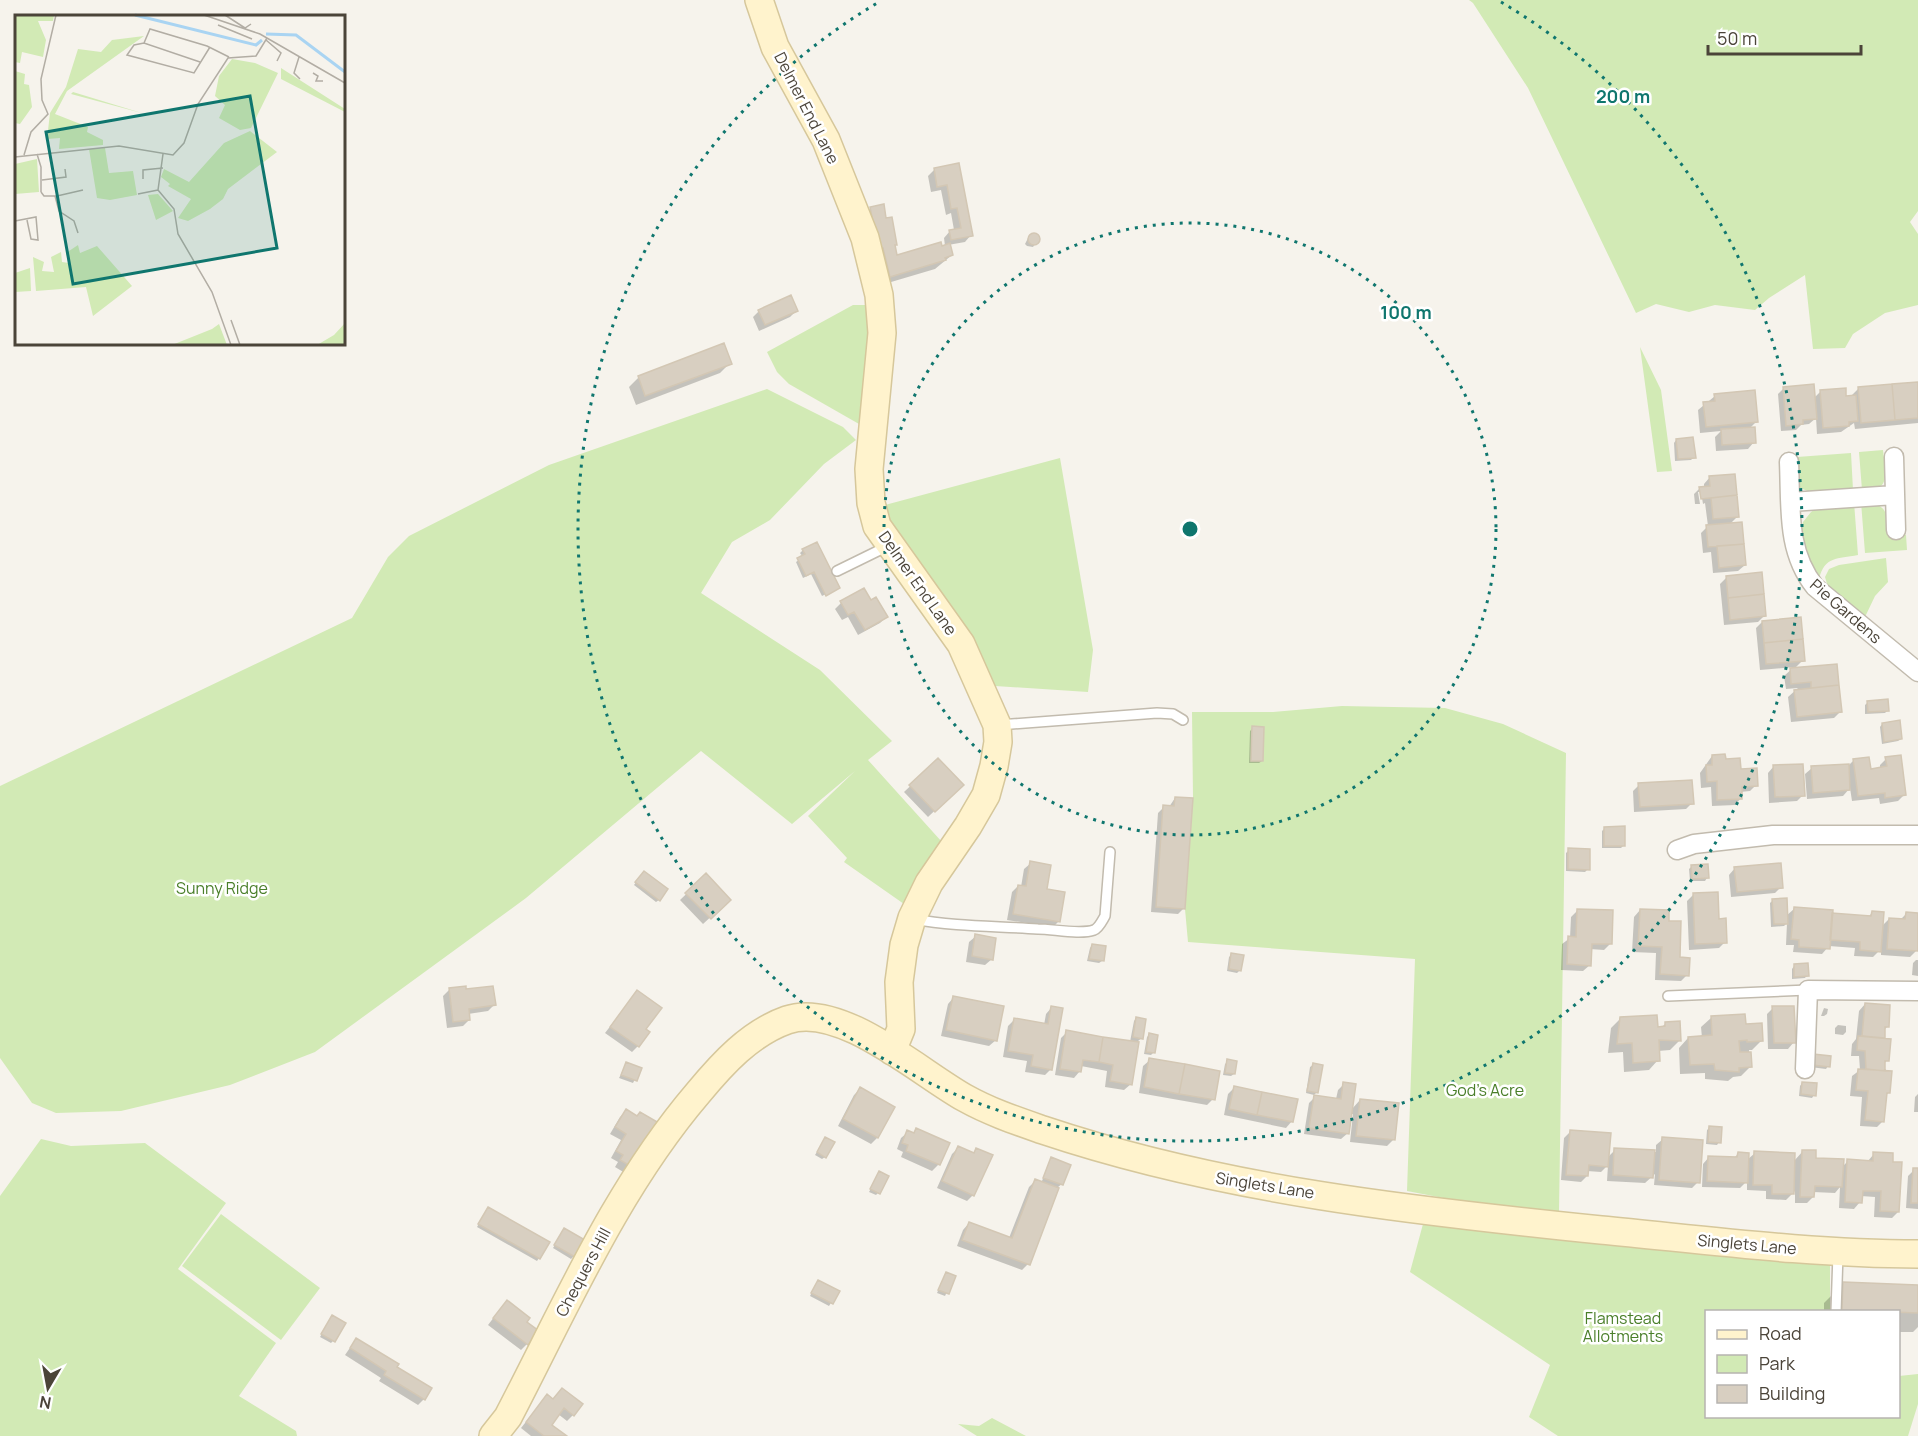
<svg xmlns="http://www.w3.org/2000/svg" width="1918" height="1436" font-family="Manrope,sans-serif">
<rect width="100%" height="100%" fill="#f6f3ec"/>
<path fill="#d2eab5" d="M1469 0H1918V211L1910 222 1918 234V305L1885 313 1853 334 1845 348 1813 349 1805 275 1769 298 1755 310 1715 305 1689 312 1656 304 1636 313 1528 88 1473 3Z
M853 305H874L864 421 859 424 789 384 777 372 767 352Z
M1640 347 1661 390 1672 471 1657 472Z
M767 389 843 427 856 440 824 464 770 520 732 542 701 593 820 670 892 741 868 760 942 842 904 904 844 862 847 858 808 816 855 771 792 824 701 751 526 898 315 1052 230 1085 121 1111 56 1113 32 1103 0 1058V786L352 618 388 557 409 536 549 465Z
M1883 450C1884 461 1890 483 1878 488 1873 490 1867 489 1862 490L1859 452Z
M1851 453 1853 490 1813 493 1800 488 1798 482 1797 457Z
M1060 458 1093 650 1088 692 995 686 968 632 888 519 885 505Z
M1854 502 1858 555C1837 559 1825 556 1819 579L1805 559 1801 531 1803 522 1811 512 1821 506Z
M1861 502C1886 504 1887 510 1889 533L1906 535 1907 550 1865 553Z
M1886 558 1888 582 1875 596 1865 617 1828 587 1825 577 1829 569 1839 565Z
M1342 706 1445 708 1503 724 1566 753 1559 1212 1480 1205 1407 1191 1415 959 1188 942 1185 909 1193 798 1192 712H1273Z
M41 1139 71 1146 145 1143 226 1203 178 1269 276 1343 239 1396 296 1431 297 1436H0V1196Z
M221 1214 320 1288 281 1340 182 1266Z
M1423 1224 1674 1250 1830 1263V1311L1706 1312V1416H1898L1899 1376 1918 1374V1404L1908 1436H1558L1529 1417 1550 1365 1410 1272Z
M992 1418 1026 1436H977L958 1424 979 1426Z"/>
<path fill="#0003" d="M958 165 971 235 965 242 948 245 952 255 935 269 881 285 861 218 871 208 894 246 896 256 945 246 944 238 950 231 954 230 951 213 946 215 941 190 931 192 928 176 935 169Z
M1034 234 1038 238 1035 244 1033 247 1027 246 1025 244 1028 238Z
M759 311H796L790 317 759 331 753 317Z
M730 363 720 373 636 405 629 387 639 377Z
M1918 384V423L1855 429 1854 423 1841 432 1817 434 1816 418 1809 424 1801 425 1796 430 1781 431 1778 394 1784 388 1814 398 1821 391 1845 398 1852 397V395L1858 389Z
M1715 396 1757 421 1749 429 1754 442 1748 449 1716 451 1715 437 1721 431 1700 433 1698 410Z
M1676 440 1694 457 1691 460 1675 461 1674 443Z
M1734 475 1738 516 1730 524 1745 565 1738 571 1713 573 1711 552 1703 553 1701 533 1708 526 1705 503 1703 504 1701 492H1698L1700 504H1695L1694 494 1700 488H1704V484L1710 477Z
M803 550 838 588 822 596 811 574 803 578 796 562 803 557 800 553Z
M1726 578 1765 615 1758 622 1724 625 1720 584Z
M870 602 886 617 880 623 858 635 848 617 842 620 835 609 841 603Z
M1762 622 1803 660 1794 669 1836 665 1840 712 1834 718 1791 722 1788 697 1798 688 1786 689 1784 676 1794 667 1760 670 1756 628Z
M1868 702 1887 711 1885 713 1865 714V705Z
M1882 724 1901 739 1898 741 1882 744 1880 727Z
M1253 728 1262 761 1259 763H1249L1250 731Z
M1712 756 1724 761 1756 785 1750 791 1740 792 1741 798 1735 805 1712 806 1711 787 1701 788 1700 773Z
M1886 759 1904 795 1898 801 1880 804 1879 798 1852 801 1850 788 1843 796 1807 799 1805 774 1812 768 1848 766 1854 760 1869 770 1880 769V765Z
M938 760 962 785 928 817 904 792Z
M1774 766 1803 795 1797 801 1769 803 1768 773Z
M1639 785 1692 803 1686 809 1634 812 1633 791Z
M1175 798 1184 908 1178 914 1151 912 1158 813 1164 807H1169Z
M1604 829 1624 845 1621 848H1602V831Z
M1569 850 1588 869 1585 872 1566 871V853Z
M1031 863 1046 890 1059 921 1053 927 1007 920 1012 892 1018 886 1021 887 1024 869Z
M1692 866 1707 878 1705 881H1690L1689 869Z
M1735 868 1781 887 1775 893 1731 897 1729 875Z
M641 875 659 900 656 902 634 885Z
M705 876 729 900 703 924 680 900Z
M1693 895 1718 921 1725 942 1719 948 1689 950 1687 901Z
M1773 900 1786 916 1794 909 1831 914 1868 917 1872 913 1881 927 1889 919 1900 920 1906 914 1918 915 1916 951 1910 957 1881 955V949L1873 957 1854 956 1855 948 1829 946 1822 954 1793 952 1794 945H1786L1787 923 1784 926 1771 927 1770 903Z
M1640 910 1667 922 1678 959 1687 975 1681 981 1655 980 1656 953 1632 952 1634 917Z
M1577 911 1610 944 1604 950 1590 949V965L1583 971 1561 970 1562 944 1570 938 1571 917Z
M976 936 992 959 985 965 966 962 969 942Z
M1092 945 1102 961 1099 963 1087 961 1090 948Z
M1232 954 1240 970 1237 973 1227 971 1229 957Z
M1916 960H1918V976L1912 975 1913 963Z
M1794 966 1807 975 1805 978 1792 979V969Z
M449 990 465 991 494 1005 488 1011 468 1014 469 1020 463 1026 447 1028 443 996Z
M637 992 644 1029 638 1046 632 1052 605 1033Z
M954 997 996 1040 989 1046 941 1036 948 1004Z
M1865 1004 1887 1027 1884 1030 1883 1040 1887 1060 1884 1064 1889 1092 1885 1096 1883 1121 1877 1127 1860 1126 1862 1097 1850 1096 1852 1076 1860 1070 1859 1056H1851L1852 1044 1856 1039 1859 1011Z
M1052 1007 1051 1069 1045 1075 1025 1072 1027 1061 1003 1057 1008 1026 1014 1020 1044 1025 1046 1014Z
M1773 1008 1794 1042 1788 1049H1768L1767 1014Z
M1824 1008 1828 1009 1827 1014 1824 1016H1821Z
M1136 1018 1142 1038 1138 1041 1131 1084 1124 1090 1105 1087 1107 1071 1081 1066 1080 1071 1074 1078 1055 1075 1061 1038 1067 1032 1130 1042 1134 1021Z
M1621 1018 1656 1028H1661L1665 1024 1680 1040 1670 1050 1658 1051V1060L1649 1070 1624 1072 1623 1052 1608 1053 1611 1028Z
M1711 1018 1744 1026 1762 1040 1752 1050H1749L1750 1067 1741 1076 1733 1077 1728 1081 1705 1079V1073L1680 1074 1679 1048 1688 1038H1702L1701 1027Z
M1838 1025 1846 1026V1032L1843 1035 1835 1034V1028Z
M1149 1035 1153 1053 1151 1055 1144 1054 1147 1037Z
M1829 1057 1828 1066 1826 1069 1810 1067Z
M1150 1060 1213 1099 1207 1105 1139 1093 1143 1066Z
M1228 1061 1234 1074 1231 1076 1223 1075 1225 1064Z
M627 1063 640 1069 633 1083 619 1078Z
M1313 1065 1317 1092 1314 1095 1306 1093 1310 1067Z
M1802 1083 1814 1095 1812 1098 1799 1096 1800 1086Z
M1344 1084 1351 1110 1360 1100 1393 1140 1387 1146 1350 1142 1353 1114H1351L1348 1133 1341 1139 1304 1134 1309 1103 1315 1097 1336 1099 1338 1090Z
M1234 1088 1292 1121 1286 1128 1224 1115 1228 1094Z
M860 1089 893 1107 877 1138 871 1144 838 1126 854 1095Z
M1918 1094V1112H1914L1915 1097Z
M626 1111 631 1166 625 1173 615 1167 618 1162 611 1158 621 1140 610 1134 620 1117Z
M1710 1127 1719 1142 1717 1145 1706 1144 1707 1130Z
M917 1129 948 1144 938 1165 932 1171 901 1157 903 1152 897 1149 901 1138 908 1132 912 1134Z
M1570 1132 1608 1157 1615 1150 1656 1152V1145L1663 1139 1698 1182 1692 1188 1654 1185 1655 1174 1645 1183 1607 1181 1608 1165 1601 1172 1587 1171V1176L1581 1182 1561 1180 1564 1138Z
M825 1139V1157L822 1159 815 1155Z
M959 1147 972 1154 977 1150 973 1195 967 1201 937 1188 952 1154Z
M1803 1151 1815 1159 1842 1167 1848 1161 1867 1162 1874 1154 1898 1212 1892 1218 1874 1217 1875 1197 1861 1196 1860 1202 1854 1209 1839 1208 1840 1187 1835 1193 1813 1192V1197L1807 1203H1795V1191L1786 1200 1766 1199V1191L1747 1190V1181L1740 1188 1702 1187 1703 1164 1709 1157 1734 1158 1738 1154 1747 1160 1755 1153 1794 1161Z
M1052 1159 1062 1184 1058 1187 1028 1264 1022 1270 957 1246 963 1230 969 1223 1009 1238 1029 1187 1035 1181 1041 1183Z
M1914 1170H1918V1209L1906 1208 1908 1176Z
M880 1173 878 1193 876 1195 869 1192Z
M486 1211 539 1258 537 1261 477 1227Z
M562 1233 574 1256 571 1259 553 1248Z
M946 1274 954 1277 945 1296 937 1293Z
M816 1284 838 1292 829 1306 810 1296Z
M1843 1284 1918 1287V1327L1913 1332H1898V1312H1824V1303Z
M501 1308 525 1322 527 1344 521 1350 488 1325Z
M330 1320 333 1341 331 1343 320 1337Z
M356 1339 395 1367 424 1399 418 1405 379 1381 381 1378 345 1355Z
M556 1396 573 1415 567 1421 558 1414 550 1425 565 1436H531L521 1428 541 1403 553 1400Z"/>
<path fill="#d8cfc1" stroke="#d3c7b4" stroke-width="1.5" d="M959 163 973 236 951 240 949 230 961 228 957 208 951 209 947 185 937 187 934 168Z
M884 204 886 218 892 217 897 245H895L897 255 941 242 942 246 950 243 953 255 945 258 946 260 890 277 883 248H878L870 207Z
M1028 239a6 6 0 1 1 12 0a6 6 0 1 1-12 0Z
M791 295 798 311 765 325 758 310Z
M724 343 732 364 645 396 638 376Z
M1918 382V418L1895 420 1892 384Z
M1814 384 1817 419 1803 420V424L1786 426 1783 387Z
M1892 384 1895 420 1861 423 1858 387Z
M1846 388V396L1856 395 1858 421 1849 422V426L1823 428 1820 390Z
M1755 390 1758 422 1706 427 1703 402 1715 401 1714 394Z
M1755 427 1756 443 1722 445 1721 429Z
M1693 437 1696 458 1678 459 1676 439Z
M1735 474 1737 495 1701 499 1699 487 1710 486 1709 476Z
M1737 495 1739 517 1713 519 1711 498Z
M1742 522 1744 544 1708 547 1706 525Z
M817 542 840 588 826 596 814 572 806 576 797 558 805 554 802 549Z
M1744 544 1746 565 1719 568 1717 546Z
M1762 572 1764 594 1728 598 1726 576Z
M864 588 871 600 876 597 888 617 865 630 854 612 848 615 840 601Z
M1764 594 1766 616 1730 620 1728 598Z
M1801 617 1803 639 1764 643 1762 621Z
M1803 639 1805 661 1766 664 1764 643Z
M1837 664 1839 685 1811 688V682L1791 684 1790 668Z
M1839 685 1842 712 1797 717 1794 690Z
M1888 699 1889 711 1868 712 1867 701Z
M1900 720 1902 739 1884 742 1882 723Z
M1252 726 1264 727 1263 761H1251Z
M1725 754 1726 759 1740 758 1741 769 1757 768 1758 786 1742 787V799L1717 800V781L1707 782 1706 765H1712V755Z
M1901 755 1906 795 1885 798V793L1858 796 1853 759 1869 757 1871 769 1887 766 1885 757Z
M938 758 964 785 935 812 909 785Z
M1803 764 1805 796 1775 797 1773 765Z
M1849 764 1850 790 1813 793 1811 766Z
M1692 780 1694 804 1640 807 1638 783Z
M1175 797 1193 798 1185 909 1156 907 1163 805 1174 806Z
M1625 826V846H1604V827Z
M1568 848 1590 849V870L1568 869Z
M1030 861 1051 865 1047 889 1065 892 1060 922 1013 914 1018 885 1026 886Z
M1781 863 1783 888 1737 892 1734 867Z
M1708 864 1709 878 1692 879 1691 865Z
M644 871 668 889 660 901 635 882Z
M706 873 731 900 711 919 685 893Z
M1718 892 1719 919 1726 918 1727 943 1695 944 1693 893Z
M1787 898 1788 924H1774L1772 899Z
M1794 907 1833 910 1830 949 1799 947V940L1791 939Z
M1577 909 1613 910 1612 944H1592L1591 966 1567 964 1568 936 1576 937Z
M1640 909 1669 910V921H1681L1680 957 1690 958 1689 976 1660 974 1662 947 1638 946Z
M1872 911 1884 912 1881 952 1860 950V942L1830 940 1832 913 1871 916Z
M1906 912 1918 913V951L1887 949 1889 918 1905 919Z
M975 934 996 938 993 960 972 956Z
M1092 944 1106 946 1104 961 1089 959Z
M1231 953 1244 955 1241 971 1229 969Z
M1808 963 1809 976 1794 977V964Z
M466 986V989L493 986 496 1005 469 1009 470 1020 453 1022 449 988Z
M637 990 662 1008 646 1029 650 1032 639 1047 610 1027Z
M953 996 1004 1006 997 1041 946 1030Z
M1865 1003 1890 1005 1889 1027H1885V1038L1862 1036Z
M1051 1006 1063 1008 1052 1070 1031 1066 1033 1055 1008 1051 1014 1018 1048 1024Z
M1772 1006H1794L1796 1043H1774Z
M1745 1014 1746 1024 1762 1023 1763 1041 1747 1042V1040L1739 1041 1740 1052H1751L1752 1067 1739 1068V1072L1715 1070 1714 1064 1690 1065 1688 1037 1712 1035 1711 1016Z
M1657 1015 1658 1027 1665 1026V1022L1680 1021 1681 1041 1659 1040 1660 1061 1633 1063 1632 1043 1617 1044 1620 1017Z
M1136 1017 1146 1019 1143 1039 1133 1037Z
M1066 1030 1103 1037 1099 1062 1083 1060 1081 1072 1060 1069Z
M1149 1033 1158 1035 1155 1053 1146 1052Z
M1858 1036 1891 1039 1889 1061H1885V1071L1866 1069 1865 1051 1857 1050Z
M1103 1037 1139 1042 1132 1085 1110 1081 1113 1065 1099 1062Z
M1813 1054 1831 1056 1830 1067 1812 1065Z
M1149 1058 1185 1064 1179 1094 1144 1087Z
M1227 1059 1237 1061 1235 1074 1225 1073Z
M626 1062 642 1068 637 1081 621 1075Z
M1313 1063 1323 1065 1318 1093 1307 1091Z
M1185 1064 1220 1071 1215 1100 1179 1094Z
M1858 1069 1892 1071 1890 1093H1887L1884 1122 1865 1120 1868 1091 1856 1090Z
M1343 1082 1356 1084 1349 1134 1309 1128 1314 1095 1341 1099Z
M1802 1082 1817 1083 1816 1096 1801 1094Z
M1234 1086 1262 1092 1257 1115 1229 1109Z
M860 1087 895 1107 878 1138 843 1119Z
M1262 1092 1298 1099 1293 1122 1257 1115Z
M1360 1099 1399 1103 1395 1140 1356 1136Z
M626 1109 637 1116 640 1112 659 1123 632 1167 620 1160 623 1155 616 1151 626 1134 615 1127Z
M1709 1126 1722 1127 1721 1143 1708 1142Z
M916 1128 950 1143 940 1165 906 1151 908 1145 902 1143 907 1130 914 1133Z
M1570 1130 1611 1133 1608 1167 1589 1165 1588 1176 1566 1175Z
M825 1137 835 1142 826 1158 817 1152Z
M1662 1137 1703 1140 1700 1183 1659 1180Z
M958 1146 974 1153 976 1148 993 1155 974 1196 942 1181Z
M1614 1148 1655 1150 1653 1178 1613 1175Z
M1802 1150H1816V1158L1844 1159 1842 1187 1815 1186 1814 1197H1800Z
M1754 1151 1795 1153 1794 1194H1772V1185H1753Z
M1738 1152 1749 1153 1748 1183 1707 1181 1708 1156 1737 1157Z
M1873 1152 1893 1153V1162H1902L1899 1212 1880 1211 1881 1191H1863L1862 1203 1845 1202 1847 1159 1873 1161Z
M1051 1157 1071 1165 1063 1185 1043 1178Z
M1913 1168H1918V1203H1911Z
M879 1171 889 1176 880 1194 870 1189Z
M1035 1179 1059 1188 1030 1265 962 1240 969 1222 1012 1238Z
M488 1207 550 1242 540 1259 478 1224Z
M564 1228 585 1240 575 1257 554 1245Z
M946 1272 956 1276 949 1294 938 1290Z
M818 1280 840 1291 833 1304 811 1293Z
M1843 1282 1918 1285V1313L1842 1310Z
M507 1300 530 1318 527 1322 539 1331 528 1345 493 1318Z
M332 1315 346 1323 335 1342 321 1334Z
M356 1338 399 1364 397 1367 432 1388 425 1400 384 1375 386 1371 350 1348Z
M562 1388 583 1404 574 1416 564 1408 552 1425 567 1436H544L526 1422 547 1394 553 1399Z"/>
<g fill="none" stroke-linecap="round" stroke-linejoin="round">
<g stroke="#c2bbae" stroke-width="12">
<path id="lane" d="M837 571 888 546
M999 725 1157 713 1173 714 1183 720
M914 919C955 927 997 926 1038 929 1053 929 1080 935 1094 930 1099 928 1102 921 1105 916L1110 852
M1668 996 1808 990
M1836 1312 1838 1254"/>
</g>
<g stroke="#c2bbae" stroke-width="21">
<path id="street" d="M1894 457 1896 530
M1789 462C1791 506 1786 551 1815 587L1918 672
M1791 502 1895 495
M1677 850 1694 844 1773 835H1918
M1805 1069 1808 990 1918 991"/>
</g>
<g stroke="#d6c79b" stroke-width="30">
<path id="secondary" d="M759 0 775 47 826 140 865 238 879 295 882 333 869 469 871 503 877 526 961 644 997 725 998 742 994 766 986 795 968 826 929 883 912 918 904 945 899 982 901 1029 892 1051
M493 1436 508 1417C566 1306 616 1189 698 1093 722 1064 750 1033 787 1020 840 1001 920 1073 965 1098 990 1112 1017 1121 1043 1130 1222 1190 1414 1211 1601 1230 1706 1240 1812 1254 1918 1254"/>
</g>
<use href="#lane" stroke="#fff" stroke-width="9"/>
<use href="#street" stroke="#fff" stroke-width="18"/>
<use href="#secondary" stroke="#fff3cd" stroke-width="27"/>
</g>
<g fill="none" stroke="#0f766e" stroke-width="3" stroke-dasharray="3 6">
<circle cx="1190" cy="529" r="306"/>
<path d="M1501 2A612 612 0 1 1 879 2"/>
</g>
<g text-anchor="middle" stroke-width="5" stroke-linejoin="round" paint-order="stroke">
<g font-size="16" fill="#4b4439" stroke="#fff">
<text transform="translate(807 108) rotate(63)" y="6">Delmer End Lane</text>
<text transform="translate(918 583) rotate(55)" y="6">Delmer End Lane</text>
<text transform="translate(1846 611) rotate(41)" y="6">Pie Gardens</text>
<text transform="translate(1265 1185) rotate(9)" y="6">Singlets Lane</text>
<text transform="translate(1747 1244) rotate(5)" y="6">Singlets Lane</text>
<text transform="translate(583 1272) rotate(-62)" y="6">Chequers Hill</text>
</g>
<g font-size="16" fill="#4a7f2a" stroke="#fff">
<text x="222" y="894">Sunny Ridge</text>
<text x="1485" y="1096">God's Acre</text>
<text x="1623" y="1324">Flamstead<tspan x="1623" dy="18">Allotments</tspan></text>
</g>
</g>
<g transform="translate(15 15)">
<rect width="330" height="330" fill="#f6f3ec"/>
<path d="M0 0H39L38 6H23L31 25 28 42 7 37 5 48 0 47ZM129 21 52 76 40 99 73 112 72 117 88 125V130L44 134 45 123 32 124 35 98 51 72 63 34 86 37 97 25ZM217 44 240 48 263 58 236 113 225 115 204 103 210 90 200 81 204 61ZM266 53 330 94V97L266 64ZM0 56 10 59 9 69 14 70 17 92 5 109 0 108ZM58 77 130 99 134 100 56 79ZM235 116 262 137 213 174 208 184 195 194 173 206 163 203 176 184 153 171 155 169 146 162 149 154 174 167 209 128ZM90 133 94 158 118 156 122 180 95 185 82 183 74 134ZM22 144 24 177 0 179V149ZM143 179 158 196 141 205 133 180ZM63 230 65 238 82 231 117 271 78 301 71 272 21 276 18 242 29 247 27 256 39 257 36 242 46 237 47 247 54 248 51 238ZM15 253 16 276 0 277V258ZM330 308V330H302L319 320ZM204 309 212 330H157L197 314Z" fill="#d2eab5"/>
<path fill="none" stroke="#a9d4f2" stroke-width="3" d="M120 0 241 30 247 25M251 19 281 20 330 57"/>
<path fill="none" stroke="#b2ada4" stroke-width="1.5" d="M189 0 245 19 330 68M210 0 230 13 236 9M203 10 237 24M251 25 266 38 262 46M129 28 135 14 192 31 214 42M284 42 279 58 285 64M185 47 129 28 119 30 112 40 179 58 195 32M298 58 303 61 301 66H308M22 139 26 152V177M148 139 143 175 159 194 163 219 197 277 216 330M9 140 16 117 33 99 27 85 26 64 41 0M0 142 104 131 158 140 169 128 183 89 213 43 241 41 252 23M128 164V155L148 153M27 165 51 162 50 154M26 177 29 181H42L68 175M123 179 143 175M40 181 44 196 59 206 63 218M0 206 21 202 23 225 16 224 12 205M216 305 225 330"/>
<path fill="#0f766e" fill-opacity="0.15" stroke="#0f766e" stroke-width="3" d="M235 81 262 233 58 269 31 117Z"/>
<rect width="330" height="330" fill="none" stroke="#4b4439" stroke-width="3"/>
</g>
<circle cx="1190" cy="529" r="9" fill="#0f766e" stroke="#fff" stroke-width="3"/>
<g font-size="18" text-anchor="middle" font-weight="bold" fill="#0f766e" stroke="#fff" stroke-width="5" stroke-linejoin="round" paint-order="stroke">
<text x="1623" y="103">200 m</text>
<text x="1406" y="319">100 m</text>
</g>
<rect x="1705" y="1310" width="195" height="108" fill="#ffffff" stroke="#b7b4b0" stroke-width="1.5"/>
<rect x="1717" y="1330" width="30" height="9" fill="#fff3cd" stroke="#b7b4b0" stroke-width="1.5"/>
<text x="1759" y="1340" font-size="18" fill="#4b4439">Road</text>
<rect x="1717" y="1355" width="30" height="18" fill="#d2eab5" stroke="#b7b4b0" stroke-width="1.5"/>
<text x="1759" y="1370" font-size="18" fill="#4b4439">Park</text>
<rect x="1717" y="1385" width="30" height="18" fill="#d8cfc1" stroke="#b7b4b0" stroke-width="1.5"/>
<text x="1759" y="1400" font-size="18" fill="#4b4439">Building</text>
<g transform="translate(48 1388) rotate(190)" stroke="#ffffff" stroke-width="4.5" paint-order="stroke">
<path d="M0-4.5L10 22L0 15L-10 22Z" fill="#4b4439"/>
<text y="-9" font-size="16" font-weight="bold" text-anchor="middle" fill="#4b4439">N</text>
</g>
<path d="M1708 45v9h153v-9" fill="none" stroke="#4b4439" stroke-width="3"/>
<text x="1717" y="45" font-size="18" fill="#4b4439" stroke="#ffffff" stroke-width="4.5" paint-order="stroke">50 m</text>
</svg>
